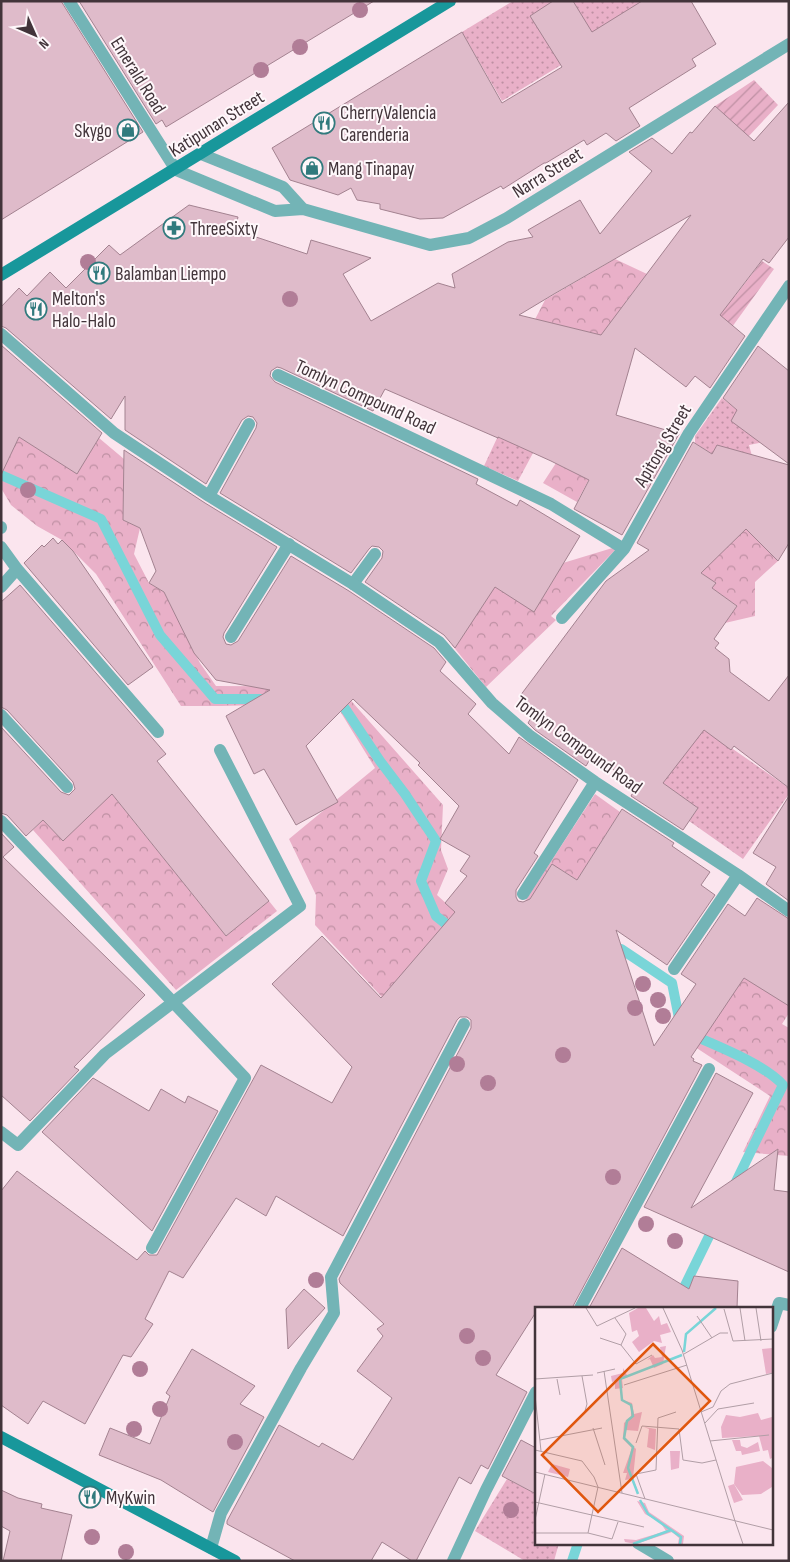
<svg xmlns="http://www.w3.org/2000/svg" width="790" height="1562" font-family="'Sofia Sans Condensed',sans-serif">
<defs>
<pattern id="grass-dots" width="8" height="8" patternUnits="userSpaceOnUse" patternTransform="scale(1.25)"><rect width="8" height="8" fill="#e9b0c8"/><path d="M2 2h.1M6 6h.1" fill="none" stroke="#be90a3" stroke-width="1.8" stroke-linecap="round"/></pattern>
<pattern id="forest-crowns" width="20" height="18" patternUnits="userSpaceOnUse" patternTransform="scale(1.25)"><rect width="20" height="18" fill="#e9b0c8"/><path d="M2 6a3 3 0 1 1 6 0M12 15a3 3 0 1 1 6 0" fill="none" stroke="#be90a3"/></pattern>
<pattern id="garden-furrows" width="10" height="10" patternUnits="userSpaceOnUse" patternTransform="scale(1.25)"><rect width="10" height="10" fill="#e9b0c8"/><path d="M-1 1l2-2M0 10L10 0M9 11l2-2" fill="none" stroke="#be90a3"/></pattern>
</defs>
<rect width="100%" height="100%" fill="#fbe5ee"/>
<path fill="url(#grass-dots)" d="M513 1H658L635 6 570 46 576 56 502 101 462 32Z
M722 398 775 440 749 445 755 467 712 454 695 443V436Z
M498 436 521 445 533 453 518 481 484 466Z
M681 713 789 788V794L743 859 689 821 698 808 663 783Z
M507 1479 536 1494V1543H559L554 1561H525L475 1531Z"/>
<path fill="url(#forest-crowns)" d="M615 259 647 274 626 301 645 315 624 341 567 327 560 354 529 331 545 300Z
M33 407 45 413 27 442 77 473 99 438 124 459 123 520 140 528 134 554 149 583 164 592 200 663 216 686 339 687 443 805 441 850 448 869 437 895 519 970 392 1008 315 925 316 895 289 839 375 768 335 703 222 706H181L96 574 62 540 37 526 11 505 1 488V459L7 462Z
M556 463 589 479 577 502 543 483Z
M727 510 778 561 755 582V616L725 623 737 606 712 588 715 583 692 566Z
M619 546 551 616 556 620 486 687 452 645 461 638 494 586 528 581 547 591 563 563Z
M111 793 226 936 269 901 277 911 176 990 33 830 43 820 63 841Z
M595 794 620 812 577 880 560 869 532 914 522 906Z
M744 978 789 1004V1013L782 1024 789 1028V1156L743 1152 770 1096 695 1047Z"/>
<path fill="url(#garden-furrows)" d="M754 80 778 105 748 137 715 106Z
M762 261 774 269 727 334 705 274 735 296Z"/>
<g fill="none" stroke-linecap="round" stroke-linejoin="round">
<path stroke="#79d5d8" stroke-width="10" d="M1 475 101 519 160 635 215 699H268
M338 698 380 761 405 794 436 841 421 881 436 916 456 932
M611 952 621 949 672 983 680 1023
M690 1034C717 1046 764 1064 783 1085L733 1188
M674 1308 714 1226
M572 1561 578 1543"/>
</g>
<path fill="#dfbbca" stroke="#a38290" fill-rule="evenodd" d="M1 1H61L143 132 1 220Z
M79 1H374L166 127 162 120 156 124Z
M553 1H573L592 32 642 1H691L716 44 692 59 696 66 629 108 640 126 616 141 606 133 587 145 584 140 546 163H544L503 189 501 186 443 218 420 219 380 209V204L357 200 351 188 338 195 290 180 272 148 462 32 502 103 562 67 530 16Z
M789 102V237L769 263 763 259 720 315 745 336 710 388 695 376 686 387 635 348 616 415 679 434 622 535 574 509 589 480 551 461 498 437V438L385 389 373 411 281 368 277 367 271 371 270 376 275 382 478 479 476 484 517 506 520 500 580 536 534 612 495 587 455 648 444 635 365 582 382 558 383 551 379 547 372 546 369 549 351 573 220 493 256 428 257 423 253 417 248 416 242 420 206 484 125 430V396L111 419 6 328 1 326V307L19 288 27 296 50 272 66 288 109 245 120 255 189 205 238 217 235 230 307 254 311 240 371 258 343 274 371 321 438 283 455 288 452 274 508 242 533 237 528 230 580 200 600 234 652 171 629 152 652 138 672 154 690 132 692 133 715 106 754 141ZM691 215 601 335 519 315 554 294Z
M1 345 102 433 77 474 19 437 1 475Z
M758 346 789 371V464L731 421 737 410 723 398Z
M693 442 712 454 717 445 789 465V543L778 561 746 529 701 573 716 583 712 588 737 606 714 639 719 643 715 648 729 659 730 672 769 701 789 675V788L734 746 731 750 704 730 663 783 698 808 683 830 631 796 636 787 593 754 586 766 535 730 528 723 535 711 520 696 606 581 649 550 637 543Z
M124 450 205 503 277 547 224 633 223 637 226 644 231 645 238 641 291 556 349 591 434 648 446 662 440 671 476 704 468 714 509 754 519 737 578 780 534 853 538 856 516 890V897L518 901 523 902 530 899 552 864 577 880 622 809 674 843 672 846 710 872 701 885 715 895 667 965 616 930 654 1046 696 984 681 974 728 904 745 916 757 898 789 919V1006L744 978 691 1057 694 1059 693 1061 702 1065 572 1308H536V1312L496 1375 527 1392 488 1469 481 1465 471 1484 459 1477 416 1561H412L382 1542 371 1561H295L227 1524V1521L279 1425 319 1447 322 1443 353 1460 392 1398 357 1371 383 1336 377 1329 384 1324 340 1283 339 1279 471 1028V1020L467 1017H460L457 1020 343 1236 276 1196 266 1216 236 1198 183 1278 169 1271 145 1319 153 1324 131 1357 123 1355 85 1424 43 1401 28 1424 1 1405V1191L17 1171 137 1260 145 1251 149 1255H157L261 1065 332 1103 352 1067 272 984 322 936 381 998 455 912 445 903 467 876 460 871 470 856 440 839 459 806 418 765 420 763 353 699 306 746 338 802 296 825 264 769 254 774 226 716 270 690 216 680 194 653 164 592 149 583 156 571 140 528 123 520Z
M53 538 58 544 62 540 73 551 153 667 128 685 24 563 42 545 44 547Z
M20 585 166 754 157 761 269 901 226 936 112 794 63 841 43 820 26 836 7 815 1 813V727L61 792 69 795 75 789 73 782 7 710 1 707V602Z
M789 796V901L766 884 776 867 753 853Z
M1 833 14 847 3 857 145 995 74 1067 79 1070 30 1121 1 1095Z
M716 1073 753 1093 691 1208 778 1149 774 1190 789 1192V1272L644 1207Z
M93 1078 149 1111 161 1089 185 1103 188 1096 218 1111 152 1231 42 1132Z
M622 1248 689 1289 694 1276 738 1281 737 1308H589Z
M304 1289 325 1308 288 1349 286 1309Z
M192 1349 255 1386 240 1404 264 1417 213 1512 161 1480 99 1455 110 1428 150 1444 170 1396 166 1393Z
M521 1440 536 1448V1494L502 1476Z
M1 1490 18 1498 42 1504 41 1508 72 1515 61 1561H3L10 1531 1 1526Z"/>
<g fill="none" stroke-linecap="round" stroke-linejoin="round">
<path stroke="#73b4b6" stroke-width="12" d="M1 547 17 569 158 732
M353 584 375 554
M1 587 17 569
M231 637 289 544
M1 715 67 787
M638 1543 668 1561
M211 1548 221 1513 301 1368 334 1313 331 1277 464 1024"/>
<path stroke="#73b4b6" stroke-width="12" d="M69 1 176 170 275 211 303 209 430 245 469 238 507 218 789 44
M201 154 283 187 303 209
M1 334 114 433 209 496 353 584 439 642 492 703 530 736 595 782 738 875 789 911
M278 375 551 504 624 549
M209 496 249 424
M1 527V528
M562 618 624 549 689 433 789 286
M1 821 245 1078 152 1248
M523 894 595 782
M674 969 738 875
M1 1132 18 1145 105 1054 300 906 220 750
M580 1308 709 1069
M771 1327 779 1303 789 1305
M453 1561 486 1490 536 1392"/>
<path stroke="#18979b" stroke-width="12" d="M1 275 450 1
M1 1437 235 1561"/>
</g>
<g fill="#b17d97">
<circle cx="360" cy="10" r="8"/>
<circle cx="300" cy="47" r="8"/>
<circle cx="261" cy="70" r="8"/>
<circle cx="88" cy="262" r="8"/>
<circle cx="290" cy="299" r="8"/>
<circle cx="28" cy="490" r="8"/>
<circle cx="643" cy="984" r="8"/>
<circle cx="658" cy="1000" r="8"/>
<circle cx="635" cy="1008" r="8"/>
<circle cx="663" cy="1016" r="8"/>
<circle cx="563" cy="1055" r="8"/>
<circle cx="457" cy="1064" r="8"/>
<circle cx="488" cy="1083" r="8"/>
<circle cx="613" cy="1177" r="8"/>
<circle cx="646" cy="1224" r="8"/>
<circle cx="675" cy="1241" r="8"/>
<circle cx="316" cy="1280" r="8"/>
<circle cx="467" cy="1336" r="8"/>
<circle cx="483" cy="1358" r="8"/>
<circle cx="140" cy="1369" r="8"/>
<circle cx="160" cy="1409" r="8"/>
<circle cx="134" cy="1429" r="8"/>
<circle cx="235" cy="1442" r="8"/>
<circle cx="511" cy="1510" r="8"/>
<circle cx="92" cy="1537" r="8"/>
<circle cx="126" cy="1552" r="8"/>
</g>
<defs>
<g id="restaurant-ring" transform="scale(1.125)"><circle r="9.5" fill="#fef7fa" stroke="#317a7d" stroke-width="1.5"/><path d="M-5-6h1v4h1v-4h1v4h1v-4h1v5L-1.5 .5V6h-2V.5L-5-1ZM5-6V6H3V1.5H1.5Q1.5-4 5-6Z" fill="#317a7d"/></g>
<g id="shop-ring" transform="scale(1.125)"><circle r="9.5" fill="#fef7fa" stroke="#317a7d" stroke-width="1.5"/><path d="M-5-2.5h2.3a2.7 3.5 0 0 1 5.4 0H5L5.5 6h-11ZM-1.5-2.5h3a1.5 2.3 0 0 0-3 0Z" fill="#317a7d"/></g>
<g id="pharmacy-ring" transform="scale(1.125)"><circle r="9.5" fill="#fef7fa" stroke="#317a7d" stroke-width="1.5"/><path d="M-2-6h4v4h4v4h-4v4h-4v-4h-4v-4h4Z" fill="#317a7d"/></g>
</defs>
<g fill-rule="evenodd">
<use href="#restaurant-ring" x="324" y="123"/>
<use href="#shop-ring" x="128" y="130"/>
<use href="#shop-ring" x="312" y="168"/>
<use href="#pharmacy-ring" x="174" y="228"/>
<use href="#restaurant-ring" x="99" y="273"/>
<use href="#restaurant-ring" x="36" y="309"/>
<use href="#restaurant-ring" x="90" y="1497"/>
</g>
<g text-anchor="middle" stroke-width="4" stroke-linejoin="round" paint-order="stroke">
<g font-size="19" fill="#42343a" stroke="#fef7fa">
<text transform="translate(139 75) rotate(58)" y="7">Emerald Road</text>
<text transform="translate(216 123) rotate(-32)" y="7">Katipunan Street</text>
<text transform="translate(547 172) rotate(-32)" y="7">Narra Street</text>
<text transform="translate(366 396) rotate(25)" y="7">Tomlyn Compound Road</text>
<text transform="translate(662 445) rotate(-59)" y="7">Apitong Street</text>
<text transform="translate(579 744) rotate(36)" y="7">Tomlyn Compound Road</text>
</g>
<g font-size="19" fill="#42343a" stroke="#fef7fa" text-anchor="start">
<text x="340" y="119">CherryValencia<tspan x="340" dy="22">Carenderia</tspan></text>
<text x="112" y="137" text-anchor="end">Skygo</text>
<text x="328" y="175">Mang Tinapay</text>
<text x="190" y="235">ThreeSixty</text>
<text x="115" y="280">Balamban Liempo</text>
<text x="52" y="305">Melton's<tspan x="52" dy="22">Halo-Halo</tspan></text>
<text x="106" y="1504">MyKwin</text>
</g>
</g>
<g transform="translate(535 1307)">
<rect width="238" height="238" fill="#fbe5ee"/>
<path d="M135 144H145L144 161 136 163ZM228 154 237 161V180L226 187 207 188 199 177 201 160ZM17 157 35 162 33 170 13 165Z" fill="#e9b0c8"/>
<path d="M103 1H111L119 14 124 9 126 18 132 16 136 25 125 28 127 36 119 34 104 45 97 35 104 29 102 23 97 25 94 6ZM131 39 128 57 119 61 115 52 112 53 118 48 120 51 127 50 125 40ZM237 41V66L231 67 227 42ZM88 61 93 70 87 72 88 81 80 82V74L77 75 76 69 88 66ZM88 93 97 96 99 107 107 105 103 124 91 123 90 131 101 142 98 171 104 187 96 172 90 173 92 166H88L97 141 88 132 89 116 96 110V99ZM223 106 226 113 237 110V151L235 152 233 143 228 144 224 129 187 131 186 120 191 108 205 110ZM109 120 121 122 120 143 112 140 114 122ZM197 133H205L206 139 212 141 223 135 225 144 207 148 206 144H201ZM102 194 110 196 114 205 149 229 148 237H143L144 231 137 225 101 237 90 235 89 232 101 233 131 224 125 215 110 207Z" fill="#e9b0c8"/>
<path d="M199 177 208 193 199 196 193 179Z" fill="#e9b0c8"/>
<path fill="none" stroke="#79d5d8" stroke-width="2.5" d="M149 45 151 27 181 1M103 187 93 161 98 140 89 131 92 114 98 109 96 98 87 93 85 72 147 48M105 193 113 207 136 223M98 237 136 223 146 230 145 237"/>
<path fill="none" stroke="#b19ea6" stroke-width="1" d="M51 1 62 19 100 1M128 1 147 43 200 214M205 1 210 34M221 1 226 34M189 2 198 34 238 32M162 9 177 31M80 11 91 27 86 38M65 31 86 38 101 57 117 48M149 47 185 26H193M69 64 87 186M62 66 80 62M47 69 52 97 50 104M0 72 58 68M22 72 25 88M89 78 152 58M0 88 6 144M166 105 178 100 186 84 195 77 238 66M170 116 183 102 219 96M58 121 70 158M5 133 67 121M175 134 234 128M101 136 107 119 144 122 148 153 167 156 181 153M0 143 47 154 59 170 63 180 53 226M0 165 238 223M110 192 101 167 121 163 123 111 141 105M0 195 109 220M0 213 10 167M200 214 208 237M0 226H53L77 232 83 215"/>
<path fill="#e0570e" fill-opacity="0.15" stroke="#e0570e" stroke-width="2.5" d="M118 37 175 94 63 205 7 148Z"/>
<rect width="238" height="238" fill="none" stroke="#42343a" stroke-width="2.5"/>
</g>
<rect width="790" height="1562" fill="none" stroke="#42343a" stroke-width="5"/>
<g transform="translate(35 35) rotate(135)" stroke="#fef7fa" stroke-width="4" paint-order="stroke">
<path d="M0-4L9 19L0 12L-9 19Z" fill="#42343a"/>
<text y="-8" font-size="14" font-weight="bold" text-anchor="middle" fill="#42343a">N</text>
</g>
</svg>
